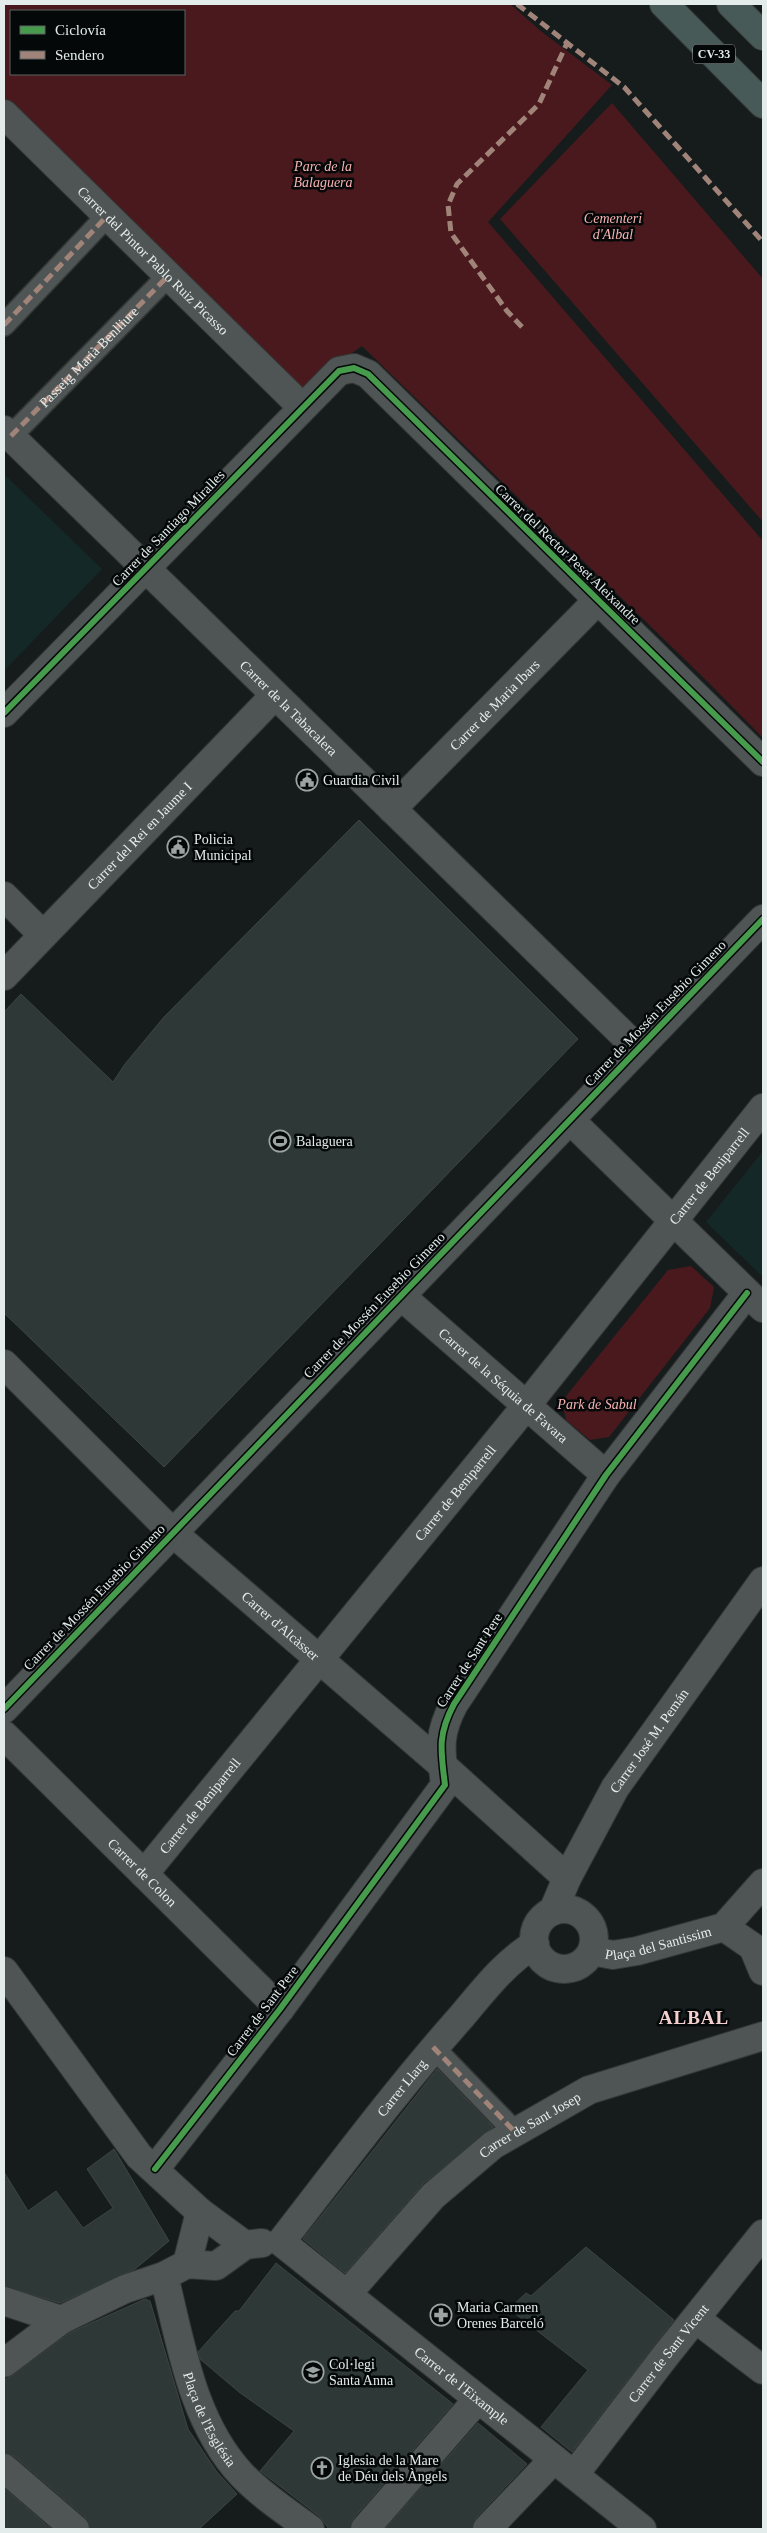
<svg xmlns="http://www.w3.org/2000/svg" width="767" height="2533" font-family="'Times New Roman',serif">
<rect width="100%" height="100%" fill="#161c1c"/>
<path fill="#132827" d="M4 474 102 569 4 671Z
M763 1151V1277L706 1222Z"/>
<path fill="#4a191d" fill-rule="evenodd" d="M4 4H510L542 32 612 85 488 222 763 541V738L709 683 362 346 299 390 4 101ZM11 11H184V74H11Z
M612 103 763 279V522L500 219Z
M691 1266 714 1287 710 1308 609 1437 590 1440 566 1420 562 1401 668 1270Z"/>
<path fill="#2d3837" stroke="#3e4443" d="M359 820 578 1039 164 1467 4 1313V1012L21 994 113 1082 125 1064 164 1017Z
M437 2069 493 2127 423 2184 345 2273 303 2239Z
M114 2149 169 2241 135 2269 60 2303 4 2286V2172L28 2211 56 2191 83 2228 113 2208 87 2169Z
M586 2247 674 2320 572 2452 541 2427 588 2370 509 2309 526 2293 531 2296Z
M276 2263 453 2404 353 2519 350 2529H329L319 2516 260 2471 294 2431 239 2392 200 2359 198 2352 235 2311H239Z
M145 2299 150 2301 188 2429 217 2472 237 2494 199 2529H90L85 2517 14 2456 4 2453V2380L13 2375 69 2333Z
M478 2423 527 2464 476 2518 472 2529H385Z
M4 2488 51 2529H4Z"/>
<g fill="none" stroke-linecap="round" stroke-linejoin="round">
<g stroke="#333837" stroke-width="24">
<g id="pedestrian">
<path d="M4 325 107 216"/>
<path id="s1" d="M11 436 168 276"/>
<path d="M433 2047 515 2132"/>
</g>
</g>
<g stroke="#333837" stroke-width="30">
<g id="minor">
<path id="s2" d="M4 114 302 407"/>
<path id="s3" d="M4 430 638 1049"/>
<path d="M4 713 339 371 354 368 368 374 763 762"/>
<path id="s4" d="M392 809 598 600"/>
<path d="M4 896 43 935"/>
<path id="s5" d="M4 976 275 695"/>
<path d="M570 1120 763 1308"/>
<path id="s6" d="M401 1296 606 1475"/>
<path id="s7" d="M4 1364 173 1533 443 1766 567 1878"/>
<path d="M4 1709 763 919"/>
<path id="s8" d="M4 1735 280 2009"/>
<path id="s9" d="M144 1874 526 1406 763 1108"/>
<circle cx="564" cy="1939" r="30"/>
<path id="s10" d="M553 1911 567 1878 615 1788 763 1581"/>
<path d="M724 1927 753 1947 763 1971"/>
<path d="M724 1927 763 1883"/>
<path id="s11" d="M592 1951 613 1955 637 1951 724 1927"/>
<path d="M4 1971 139 2156 200 2212 245 2245"/>
<path d="M155 2169 280 2009 445 1785C441 1751 437 1736 454 1704L606 1475 747 1293"/>
<path id="s12" d="M281 2242 642 2529"/>
<path id="s13" d="M281 2242C340 2166 398 2088 462 2016 484 1990 505 1962 535 1944"/>
<path d="M187 2264 200 2212"/>
<path id="s14" d="M164 2276C181 2344 192 2422 242 2475 262 2496 287 2512 310 2529"/>
<path id="s15" d="M347 2294 433 2196 493 2145 589 2090 763 2036"/>
<path d="M4 2301 61 2320"/>
<path d="M696 2319 763 2370"/>
<path d="M4 2363 61 2320 125 2289 164 2276 187 2264 216 2266 245 2245 262 2243"/>
<path id="s16" d="M574 2475 666 2355 763 2234"/>
<path d="M365 2529 478 2399"/>
<path d="M487 2529 554 2459"/>
</g>
</g>
<g stroke="#333837" stroke-width="30">
<path id="tertiary" d="M4 2468 75 2529"/>
</g>
<g stroke="#333837" stroke-width="30">
<path id="trunk" d="M664 4 763 104
M731 4 763 36"/>
</g>
<use href="#pedestrian" stroke="#4f5554" stroke-width="21"/>
<use href="#minor" stroke="#4f5554" stroke-width="28"/>
<use href="#tertiary" stroke="#4f5554" stroke-width="28"/>
<use href="#trunk" stroke="#485a58" stroke-width="28"/>
<path stroke="#a18479" stroke-width="5" stroke-dasharray="10 5" stroke-linecap="butt" d="M517 4 624 87 763 242
M4 325 107 216
M522 327 507 311 451 233 448 205 457 184 539 104 568 41
M11 436 168 276
M433 2047 515 2132"/>
<g stroke="#040808" stroke-width="9">
<path id="cycleway" d="M4 713 339 371 354 368 368 374 763 762
M4 1709 763 919
M155 2169 280 2009 445 1785C441 1751 437 1736 454 1704L606 1475 747 1293"/>
</g>
<use href="#cycleway" stroke="#469c4c" stroke-width="6"/>
</g>
<defs>
<g id="civic-ring" transform="scale(1.125)"><circle r="9.5" fill="#040808" stroke="#9ba3a3" stroke-width="1.5"/><path d="M-.6-6.5H3V-4.5H.6V-3L4-1V1h2V6H-6V1h2V-1L-.6-3ZM-1.2 2.5V6h2.4V2.5Z" fill="#9ba3a3"/></g>
<g id="stadium-ring" transform="scale(1.125)"><circle r="9.5" fill="#040808" stroke="#9ba3a3" stroke-width="1.5"/><path d="M0-5a6.5 5 0 1 0 0 10a6.5 5 0 1 0 0-10ZM-3.5-1.8h7v3.6h-7Z" fill="#9ba3a3"/></g>
<g id="pharmacy-ring" transform="scale(1.125)"><circle r="9.5" fill="#040808" stroke="#9ba3a3" stroke-width="1.5"/><path d="M-2-6h4v4h4v4h-4v4h-4v-4h-4v-4h4Z" fill="#9ba3a3"/></g>
<g id="school-ring" transform="scale(1.125)"><circle r="9.5" fill="#040808" stroke="#9ba3a3" stroke-width="1.5"/><path d="M0-5L7-2L0 1L-7-2ZM-4 1L0 2.5L4 1V4Q0 6-4 4Z" fill="#9ba3a3"/></g>
<g id="church-ring" transform="scale(1.125)"><circle r="9.5" fill="#040808" stroke="#9ba3a3" stroke-width="1.5"/><path d="M-1.2-6h2.4v3.5h3.3v2.4h-3.3V6h-2.4V-.1h-3.3v-2.4h3.3Z" fill="#9ba3a3"/></g>
</defs>
<g fill-rule="evenodd">
<use href="#civic-ring" x="307" y="780"/>
<use href="#civic-ring" x="178" y="847"/>
<use href="#stadium-ring" x="280" y="1141"/>
<use href="#pharmacy-ring" x="441" y="2315"/>
<use href="#school-ring" x="313" y="2372"/>
<use href="#church-ring" x="322" y="2468"/>
</g>
<g text-anchor="middle" stroke-width="5" stroke-linejoin="round" paint-order="stroke">
<rect fill="#040808" stroke="#a0a8a7" stroke-width="1" x="693" y="44.5" width="42" height="19" rx="4"/>
<g font-size="12" font-weight="bold" fill="#e3eceb">
<text x="714" y="58">CV-33</text>
</g>
<g font-size="14" font-style="italic" fill="#fab2b2" stroke="#040808">
<text x="323" y="171">Parc de la<tspan x="323" dy="16">Balaguera</tspan></text>
<text x="613" y="223">Cementeri<tspan x="613" dy="16">d'Albal</tspan></text>
<text x="597" y="1409">Park de Sabul</text>
</g>
<g font-size="14" fill="#e3eceb" stroke="#040808">
<text dy="5" stroke="none"><textPath href="#s2" startOffset="209">Carrer del Pintor Pablo Ruiz Picasso</textPath></text>
<text dy="5" stroke="none"><textPath href="#s1" startOffset="111">Passeig Marià Benlliure</textPath></text>
<text transform="translate(168 528) rotate(-46)" y="5">Carrer de Santiago Miralles</text>
<text transform="translate(568 554) rotate(44)" y="5">Carrer del Rector Peset Aleixandre</text>
<text dy="5" stroke="none"><textPath href="#s4" startOffset="146">Carrer de Maria Ibars</textPath></text>
<text dy="5" stroke="none"><textPath href="#s3" startOffset="398">Carrer de la Tabacalera</textPath></text>
<text dy="5" stroke="none"><textPath href="#s5" startOffset="195">Carrer del Rei en Jaume I</textPath></text>
<text transform="translate(655 1013) rotate(-46)" y="5">Carrer de Mossén Eusebio Gimeno</text>
<text dy="5" stroke="none"><textPath href="#s9" startOffset="898">Carrer de Beniparrell</textPath></text>
<text transform="translate(374 1305) rotate(-46)" y="5">Carrer de Mossén Eusebio Gimeno</text>
<text dy="5" stroke="none"><textPath href="#s6" startOffset="136">Carrer de la Séquia de Favara</textPath></text>
<text dy="5" stroke="none"><textPath href="#s9" startOffset="492">Carrer de Beniparrell</textPath></text>
<text transform="translate(94 1597) rotate(-46)" y="5">Carrer de Mossén Eusebio Gimeno</text>
<text dy="5" stroke="none"><textPath href="#s7" startOffset="381">Carrer d'Alcàsser</textPath></text>
<text transform="translate(469 1660) rotate(-57)" y="5">Carrer de Sant Pere</text>
<text dy="5" stroke="none"><textPath href="#s10" startOffset="196">Carrer José M. Pemán</textPath></text>
<text dy="5" stroke="none"><textPath href="#s9" startOffset="88">Carrer de Beniparrell</textPath></text>
<text dy="5" stroke="none"><textPath href="#s8" startOffset="195">Carrer de Colon</textPath></text>
<text dy="5" stroke="none"><textPath href="#s11" startOffset="68">Plaça del Santissim</textPath></text>
<text transform="translate(262 2011) rotate(-53)" y="5">Carrer de Sant Pere</text>
<text dy="5" stroke="none"><textPath href="#s13" startOffset="196">Carrer Llarg</textPath></text>
<text dy="5" stroke="none"><textPath href="#s15" startOffset="251">Carrer de Sant Josep</textPath></text>
<text dy="5" stroke="none"><textPath href="#s16" startOffset="154">Carrer de Sant Vicent</textPath></text>
<text dy="5" stroke="none"><textPath href="#s12" startOffset="231">Carrer de l'Eixample</textPath></text>
<text dy="5" stroke="none"><textPath href="#s14" startOffset="151">Plaça de l'Església</textPath></text>
</g>
<g font-size="14" fill="#e3eceb" stroke="#040808" text-anchor="start">
<text x="323" y="785">Guardia Civil</text>
<text x="194" y="844">Policia<tspan x="194" dy="16">Municipal</tspan></text>
<text x="296" y="1146">Balaguera</text>
<text x="457" y="2312">Maria Carmen<tspan x="457" dy="16">Orenes Barceló</tspan></text>
<text x="329" y="2369">Col·legi<tspan x="329" dy="16">Santa Anna</tspan></text>
<text x="338" y="2465">Iglesia de la Mare<tspan x="338" dy="16">de Déu dels Àngels</tspan></text>
</g>
<g font-size="19" font-weight="bold" letter-spacing="1" fill="#f3d0cf" stroke="#040808">
<text x="694" y="2024">ALBAL</text>
</g>
</g>
<rect width="767" height="2533" fill="none" stroke="#e3eceb" stroke-width="10"/>
<rect x="10" y="10" width="175" height="65" fill="#040808" stroke="#5d6363"/>
<rect x="20" y="26" width="25" height="8" fill="#469c4c" stroke="#5d6363"/>
<text x="55" y="35" font-size="15" fill="#e3eceb">Ciclovía</text>
<rect x="20" y="51" width="25" height="8" fill="#a18479" stroke="#5d6363"/>
<text x="55" y="60" font-size="15" fill="#e3eceb">Sendero</text>
</svg>
